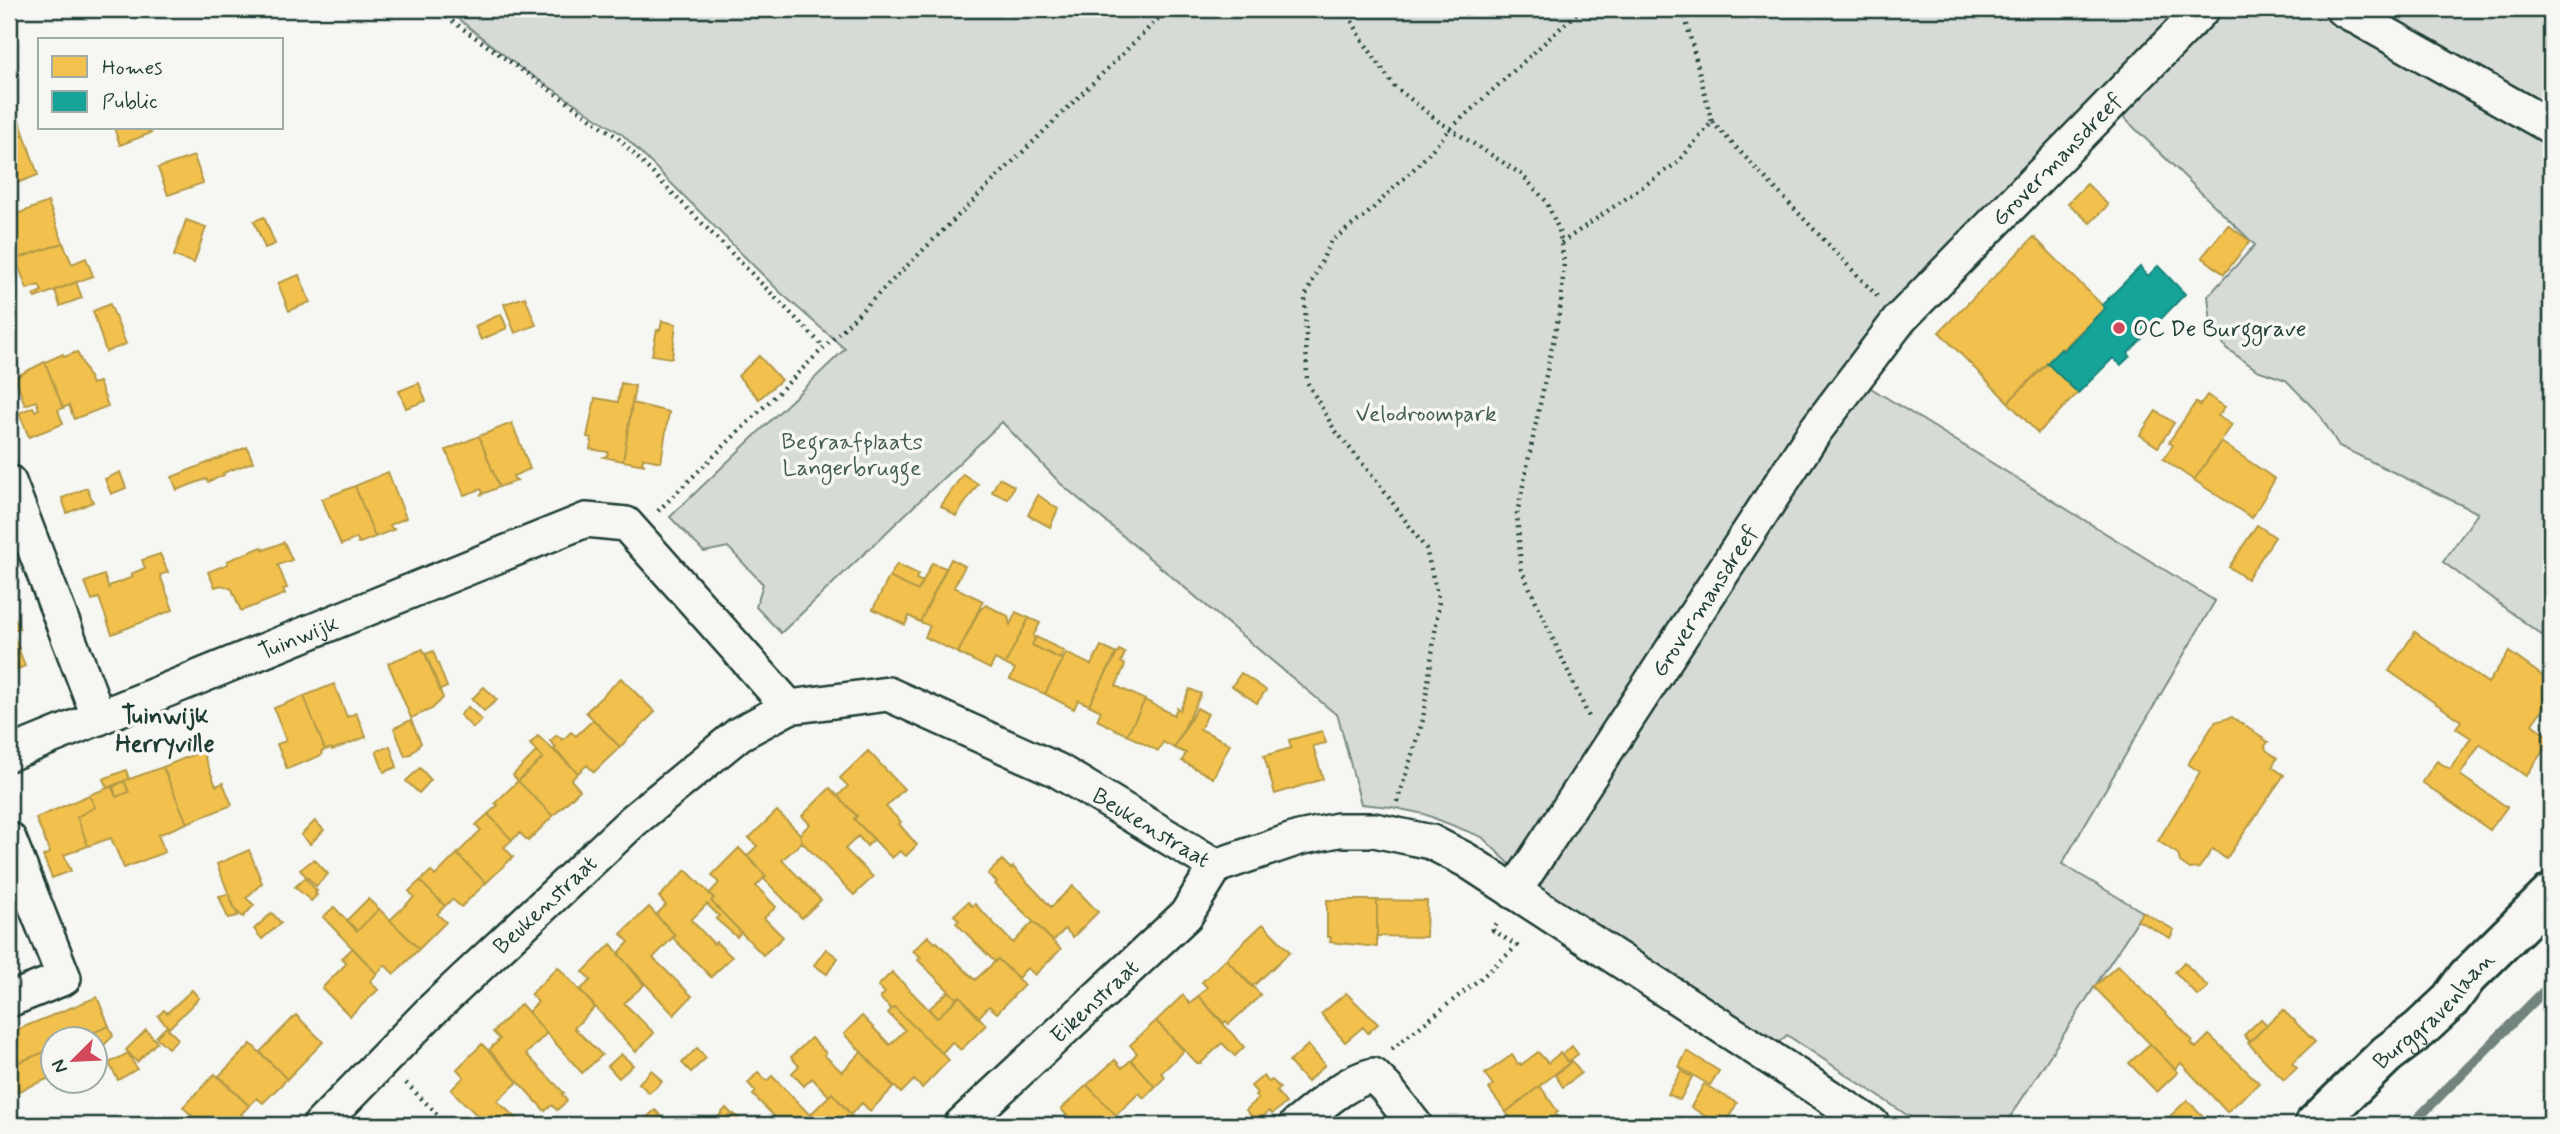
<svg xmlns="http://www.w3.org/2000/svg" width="2560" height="1134" font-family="Mynerve,sans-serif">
<rect width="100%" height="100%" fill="#f6f6f2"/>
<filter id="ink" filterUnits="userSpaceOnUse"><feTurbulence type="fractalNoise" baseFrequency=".0143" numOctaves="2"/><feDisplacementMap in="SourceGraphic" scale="14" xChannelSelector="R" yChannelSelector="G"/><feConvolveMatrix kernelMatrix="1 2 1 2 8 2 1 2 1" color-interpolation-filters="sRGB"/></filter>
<g filter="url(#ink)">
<path fill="#d6dbd6" stroke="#7a8c85" stroke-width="2" d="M446 9H2551V642L2443 562 2478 513 2339 446 2319 414 2286 380 2257 370 2226 348 2211 323 2208 296 2255 245 2119 113 1909 326 1866 385 2215 601 2062 864 2143 912 2005 1125H1922L1787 1035 1778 1043 1542 890 1517 871 1482 837 1424 814 1391 807 1361 804 1338 716 1061 484 1002 422 781 633 756 607 763 584 728 547 704 552 670 517 845 349 781 293 623 135 519 67Z"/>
<path fill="#f2c14e" stroke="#b39946" stroke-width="2" d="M10 94 24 134 9 140V95Z
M114 128H144L151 133 120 145Z
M24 134 38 175 9 186V140Z
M194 156 203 183 168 195 158 168Z
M2087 184 2108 205 2090 223 2068 203Z
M48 202 63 243 16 259 9 239V228L17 225 15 218 9 220V217Z
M264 217 275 244 265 248 254 221Z
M186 220 206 227 194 263 174 256Z
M2228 225 2250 241 2224 274 2202 257Z
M2034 237 2105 308 2008 402 1939 332Z
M63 243 72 264 86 258 93 276 35 298 33 295 42 291 39 285 27 289 16 259Z
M299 275 310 302 289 311 278 283Z
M76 282 82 298 60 306 55 290Z
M525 297 536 325 515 333 504 304Z
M110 304 126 344 106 352 93 311Z
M501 314 507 328 481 340 475 326Z
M662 321 676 324 672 358 652 355 657 330H660Z
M77 352 92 384 99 382 108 406 74 419 69 405 63 408 45 362 63 354 64 357Z
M759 356 781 380 759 399 738 376Z
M45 362 63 408 58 410 63 424 29 437 19 413 33 407 35 411 39 409 36 401 25 405 15 377Z
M2047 363 2078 393 2038 433 2008 402Z
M419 383 426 401 406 408 399 391Z
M621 383 635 386 623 461 604 457 607 456 608 452 590 449 592 438 587 437 595 398 618 402Z
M2207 395 2225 407 2218 416 2232 425 2194 480 2163 459 2173 445 2169 442 2196 402 2200 405Z
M632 403 669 412 661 462 643 458 642 463 645 465 623 461Z
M2156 411 2174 423 2158 447 2140 435Z
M512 423 530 469 513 476 515 480H518L499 487 479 436Z
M479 436 499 487 480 495 483 493 481 489 464 495 446 450Z
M2221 442 2275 479 2252 518 2194 480Z
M247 447 253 462 223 473 224 475 208 482 206 479 177 490 172 477Z
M120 472 126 488 111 494 105 479Z
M388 472 406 518 390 525 392 529H395L375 537 355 486Z
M963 474 978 484 956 516 941 506Z
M999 478 1014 486 1008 499 992 492Z
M355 486 375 537 357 544 359 542 357 538 341 545 322 499Z
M87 488 93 502 67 513 62 498Z
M1038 495 1058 509 1050 527 1028 515Z
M2257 525 2275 537 2247 579 2229 567Z
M284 542 292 560 278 565 287 588 283 589 285 594 241 611 232 589 222 585 215 587 208 572 228 564 227 561 262 547 264 550Z
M160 554 168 572 160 575 173 610 112 634 99 598 92 600 85 582 104 575 109 589V586L133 577 131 574 145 568 142 560Z
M951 559 965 566 954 587 983 601 958 653 925 637 930 626 920 622Z
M932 563 946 568 920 622 909 616 905 625 873 609 889 577 918 591Z
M897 564 918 574 916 579 923 582 918 591 889 577Z
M986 605 1008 616 1010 625 1016 612 1029 618 1005 664 995 659 990 669 958 653 979 611Z
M11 610 19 628 12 631 25 666 9 673V611Z
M1029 618 1040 623 1033 636 1035 638 1032 645 1063 660 1045 694 1010 679 1015 669 1005 664Z
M2415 632 2488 683 2509 652 2551 682V697L2532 724 2551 739 2526 776 2480 744 2460 775 2507 807 2490 830 2422 782 2437 761 2450 769 2471 738 2456 728 2461 721 2389 671Z
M1036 637 1064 651 1060 659 1032 645Z
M1101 646 1116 654 1089 705 1078 700 1074 709 1045 694 1066 653 1091 665Z
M423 649 443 698 432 709 411 718 388 663Z
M1119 650 1125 653 1121 662 1125 665 1116 686 1145 700 1127 735 1097 720 1101 711 1089 705Z
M433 651 447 687 440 690 426 654Z
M1241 673 1266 690 1257 703 1232 686Z
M621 678 655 712 620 747 586 712Z
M334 684 347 717 356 713 366 737 332 750 331 748 325 750 304 696Z
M484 687 497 700 484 711 472 699Z
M1190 689 1201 694 1174 748 1163 742 1158 751 1127 735 1145 700 1174 715 1177 708 1180 710Z
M304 696 325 750 321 752 322 755 287 769 277 744 286 741 274 708Z
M468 707 482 720 473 728 460 715Z
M1197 708 1208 714 1200 729 1230 744 1213 778 1182 761 1186 753 1174 748Z
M2232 717 2268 742 2265 746 2266 750 2277 758 2272 767 2284 775 2226 859 2213 849 2199 868 2190 869 2180 862 2178 854 2158 841 2200 772 2188 764 2215 722Z
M411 720 421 743 411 754 405 756 394 728Z
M593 720 620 747 594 772 587 765 578 773 554 749 556 747 550 741 557 735 563 740 571 732 576 736Z
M1322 731 1326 743 1313 746 1323 779 1275 794 1264 756 1291 748 1289 740Z
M538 736 578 773 571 780 580 790 553 816 518 781 543 758 530 744Z
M390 746 397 767 384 772 376 751Z
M202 751 216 786 223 783 232 805 187 823 163 767Z
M537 751 543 758 518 781 513 775Z
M868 751 904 789 886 807 901 822 899 824 917 845 906 856 900 851 892 858 854 819 857 816 838 796 848 786 840 778Z
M163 767 187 823 158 835 165 852 124 868 111 838 88 846 77 817 95 807 89 795 113 786 116 797 129 792 124 781Z
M420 768 431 780 419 793 406 781Z
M126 770 129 779 107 788 103 779Z
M124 781 129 792 116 797 112 788Z
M518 781 553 816 528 841 520 833 512 840 488 814 498 805 495 803Z
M830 788 857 816 854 819 874 839 867 846 858 836 845 849 873 877 854 895 802 842 800 834 810 824 802 816Z
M89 795 95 807 77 817 88 846 64 855 71 871 52 878 43 856 50 853 36 818Z
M777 811 800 834 802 842 782 860 821 900 802 918 764 879 766 876 747 856 757 846 749 838Z
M488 814 512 840 504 847 513 857 486 883 457 854 481 830 476 825Z
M315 821 324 830 310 844 301 835Z
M739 848 766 876 756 886 776 907 764 918 783 937 763 955 711 901 714 898 709 894 719 883 712 875Z
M249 850 262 883 246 898 254 905 243 917 235 910 217 864Z
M457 854 486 883 461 907 452 899 445 906 420 881 431 871 435 876Z
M314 859 328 874 316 886 300 870Z
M1002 860 1011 869 1013 867 1051 907 1073 886 1098 912 1073 937 1065 929 1053 941 995 884 997 882 988 874Z
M686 870 714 898 711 901 741 932 737 937 716 919 719 916 707 904 691 920 714 944 716 942 732 957 711 977 673 938 675 935 656 915 666 905 659 897Z
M305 878 317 891 315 893 317 895 311 901 295 887Z
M420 881 445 906 437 914 446 922 419 949 390 920 414 897 409 891Z
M229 894 238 916 228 918 219 896Z
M368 899 379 909 357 931 347 920Z
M1327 900H1377V947L1330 942 1331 937H1327Z
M1377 900 1427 901 1426 937 1377 936Z
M968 902 972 906 975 904 1013 943 1033 922 1061 949 1035 975 1027 968 1018 978 998 959 995 962 956 923 959 920 954 915Z
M334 907 357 931 379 909 419 949 394 974 385 965 377 974 323 917Z
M649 907 675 935 653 958 692 996 674 1015 618 954 629 942 621 934Z
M2143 912 2174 930 2170 938 2137 920Z
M272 913 281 923 262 939 254 929Z
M1263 924 1290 952 1252 987 1226 959Z
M928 936 935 943 937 942 975 980 998 959 1024 985 997 1013 989 1006 978 1018 960 996 957 999 918 960 921 957 913 951Z
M611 944 644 985 624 1003 654 1033 636 1052 580 990 591 980 583 972Z
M353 948 377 974 370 981 378 990 350 1016 322 988 347 963 342 958Z
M826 949 838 958 827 974 814 965Z
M1226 959 1261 995 1229 1024 1226 1021 1224 1023 1198 996 1207 987 1202 982Z
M2184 962 2208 987 2198 996 2175 972Z
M2118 965 2193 1041 2191 1043 2196 1048 2209 1035 2259 1083 2227 1112 2181 1063 2175 1069 2094 987Z
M558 967 595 1007 574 1028 602 1055 582 1073 528 1012 538 1002 531 994Z
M892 972 937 1018 960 996 986 1025 961 1050 952 1042 942 1053 894 1007 891 1009 880 998 885 993 878 986Z
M192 990 199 998 169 1028 158 1016 164 1010 167 1013Z
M949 991 957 999 937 1018 929 1009Z
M1346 993 1378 1024 1368 1033 1363 1027 1345 1042 1321 1014Z
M1183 995 1190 1004 1198 996 1244 1047 1235 1056 1222 1043 1201 1063H1197L1156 1021Z
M97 997 109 1026 75 1040H52V1049L9 1066V1033Z
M521 1004 547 1033 526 1054 564 1093 562 1094 567 1101 557 1110 552 1105 545 1111 489 1050 500 1039 493 1032Z
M894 1007 949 1060 922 1088 914 1080 901 1093 844 1034 862 1016 890 1045 905 1030 888 1013Z
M2283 1010 2315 1042 2292 1063 2297 1068 2284 1080 2248 1043Z
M296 1015 323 1042 287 1079 260 1052Z
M2261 1019 2267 1025 2250 1042 2244 1035Z
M1156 1021 1184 1051 1161 1073 1165 1077 1155 1087 1131 1060 1137 1053 1130 1045Z
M109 1026 113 1036 100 1049 94 1051V1040H75Z
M166 1027 178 1039 168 1048 156 1037Z
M146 1030 157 1042 137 1062 126 1050Z
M811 1038 826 1053 824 1055 842 1072 861 1052 894 1087 870 1111 862 1103 851 1114 832 1093 829 1096 812 1078 804 1086 792 1073 799 1066 791 1057Z
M251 1044 287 1079 263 1103 257 1098 249 1106 219 1076Z
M482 1044 518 1082 497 1101 524 1125H487L451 1090 464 1077 457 1069Z
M2150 1044 2178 1072 2157 1092 2129 1063Z
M1308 1045 1325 1065 1307 1082 1289 1062Z
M1572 1046 1578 1054 1568 1062 1562 1055Z
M697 1048 706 1058 691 1072 682 1063Z
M52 1049V1077L9 1095V1066Z
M1687 1051 1719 1071 1710 1085 1679 1067Z
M1538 1052 1548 1063 1560 1053 1569 1063 1506 1112 1489 1089 1493 1085 1485 1074 1512 1055 1518 1064 1520 1063 1521 1065Z
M128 1053 137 1069 118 1080 109 1063Z
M621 1054 633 1065 619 1078 608 1066Z
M1115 1060 1122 1068 1131 1060 1155 1087 1144 1098 1139 1093 1116 1115 1087 1085Z
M1572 1061 1581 1073 1563 1087 1555 1075Z
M652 1070 662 1082 649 1093 639 1083Z
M1681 1071 1692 1077 1680 1100 1668 1094Z
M758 1072 767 1081 772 1076 810 1115 832 1093 857 1122 853 1125H783L753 1095 756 1092 748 1083Z
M215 1074 249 1106 241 1114 249 1121 245 1125H201L183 1107Z
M1263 1076 1269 1082 1272 1080 1280 1088 1276 1091 1286 1103 1272 1114 1269 1111 1257 1122 1246 1110 1258 1099 1255 1095 1257 1093 1251 1086Z
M1704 1084 1737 1103 1724 1125H1719L1691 1107Z
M1087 1085 1116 1115 1104 1125H1063L1069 1118 1061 1109Z
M1540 1086 1558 1112 1555 1113 1564 1124 1516 1125 1506 1112Z
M2187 1100 2212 1125H2161Z
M726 1108 733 1115 734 1114 745 1125H711Z
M655 1110 670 1125H638Z"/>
<path fill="#17a398" stroke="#19847a" stroke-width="2" d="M2158 266 2185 294 2128 353 2130 356 2121 365 2113 358 2078 393 2047 363 2061 349 2063 351 2105 308 2102 305 2140 267 2148 276Z"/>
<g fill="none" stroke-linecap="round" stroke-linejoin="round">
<path stroke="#72847d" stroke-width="10" d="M2411 1125 2551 984"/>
<g stroke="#1f3d34" stroke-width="38">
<g id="minor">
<path d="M2342 9 2551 127"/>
<path d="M9 482 99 718"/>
<path id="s1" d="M9 754 586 520 626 524 789 707"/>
<path d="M9 839 64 978 9 1000"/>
<path id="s2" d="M1514 892 1815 431 1900 319 2203 9"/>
<path id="s3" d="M320 1125 432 1010 633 821 739 734 789 707 888 694 1057 770 1216 866 1299 838 1338 830H1374L1431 842 1466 860 1873 1125"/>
<path id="s4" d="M961 1125 1186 915 1216 866"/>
<path d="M1296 1125C1320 1106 1343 1083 1373 1075L1386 1088 1415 1125"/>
</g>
</g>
<g stroke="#1f3d34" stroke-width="44">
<g id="secondary">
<path id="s5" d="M2314 1125 2387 1054 2419 1030 2448 1003 2467 977 2551 894"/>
</g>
</g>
<path stroke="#1f3d34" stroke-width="4.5" stroke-dasharray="2 5" stroke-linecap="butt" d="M435 9 617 137 824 347
M1345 9 1365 44 1394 86 1438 121 1521 174 1546 201 1559 230 1564 262 1561 304 1517 514 1521 569 1589 717
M1712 122 1878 297
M1561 243 1677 163 1712 122 1683 9
M658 511 1168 9
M1397 802 1423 720 1439 602 1426 549 1376 480 1334 429 1307 382 1305 297 1331 241 1366 215 1422 161 1450 129 1577 13 1579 9
M1392 1049 1481 978 1517 946 1493 930 1498 920
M406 1083 448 1125"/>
<use href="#minor" stroke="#f6f6f2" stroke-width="33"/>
<use href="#secondary" stroke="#f6f6f2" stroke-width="38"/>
</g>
</g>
<circle fill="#d1495b" stroke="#f6f6f2" stroke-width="2.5" cx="2119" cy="328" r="7"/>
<g text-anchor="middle" stroke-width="7" stroke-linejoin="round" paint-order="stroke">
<g font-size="23" fill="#1f3d34" stroke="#f6f6f2">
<text dy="8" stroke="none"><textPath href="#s2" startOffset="915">Grovermansdreef</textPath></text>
<text dy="8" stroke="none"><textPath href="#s2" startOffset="348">Grovermansdreef</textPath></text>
<text dy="8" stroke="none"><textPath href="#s1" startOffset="312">Tuinwijk</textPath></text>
<text dy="8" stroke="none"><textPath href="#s3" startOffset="1026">Beukenstraat</textPath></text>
<text dy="8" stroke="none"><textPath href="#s3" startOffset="315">Beukenstraat</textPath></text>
<text dy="8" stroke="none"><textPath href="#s4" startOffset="182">Eikenstraat</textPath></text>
<text dy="8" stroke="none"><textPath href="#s5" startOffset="166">Burggravenlaan</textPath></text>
</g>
<g font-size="23" fill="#1f3d34" stroke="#f6f6f2" text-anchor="start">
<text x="2133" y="336">OC De Burggrave</text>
</g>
<g font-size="23" fill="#445d54" stroke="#f6f6f2">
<text x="1426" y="421">Velodroompark</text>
<text x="852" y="449">Begraafplaats<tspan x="852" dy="26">Langerbrugge</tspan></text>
</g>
<g font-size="24" font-weight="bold" fill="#1f3d34" stroke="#f6f6f2">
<text x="165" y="723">Tuinwijk<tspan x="165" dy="28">Herryville</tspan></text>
</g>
</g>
<rect width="2560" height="1134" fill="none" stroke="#f6f6f2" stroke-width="35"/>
<rect x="18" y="18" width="2525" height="1099" fill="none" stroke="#1f3d34" stroke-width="2.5" filter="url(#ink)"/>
<rect x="38" y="38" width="245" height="91" fill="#f6f6f2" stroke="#a0aca6" stroke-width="2"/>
<rect x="52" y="56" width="35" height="21" fill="#f2c14e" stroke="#a0aca6" stroke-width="2"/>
<text x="102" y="74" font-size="21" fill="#1f3d34">Homes</text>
<rect x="52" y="91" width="35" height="21" fill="#17a398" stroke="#a0aca6" stroke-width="2"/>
<text x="102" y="108" font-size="21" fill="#1f3d34">Public</text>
<g transform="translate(74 1060) rotate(246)"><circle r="33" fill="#f6f6f2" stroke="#a0aca6" stroke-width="2"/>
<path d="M0-5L12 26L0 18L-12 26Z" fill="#d1495b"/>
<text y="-10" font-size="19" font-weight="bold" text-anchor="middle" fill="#1f3d34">N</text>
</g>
</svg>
